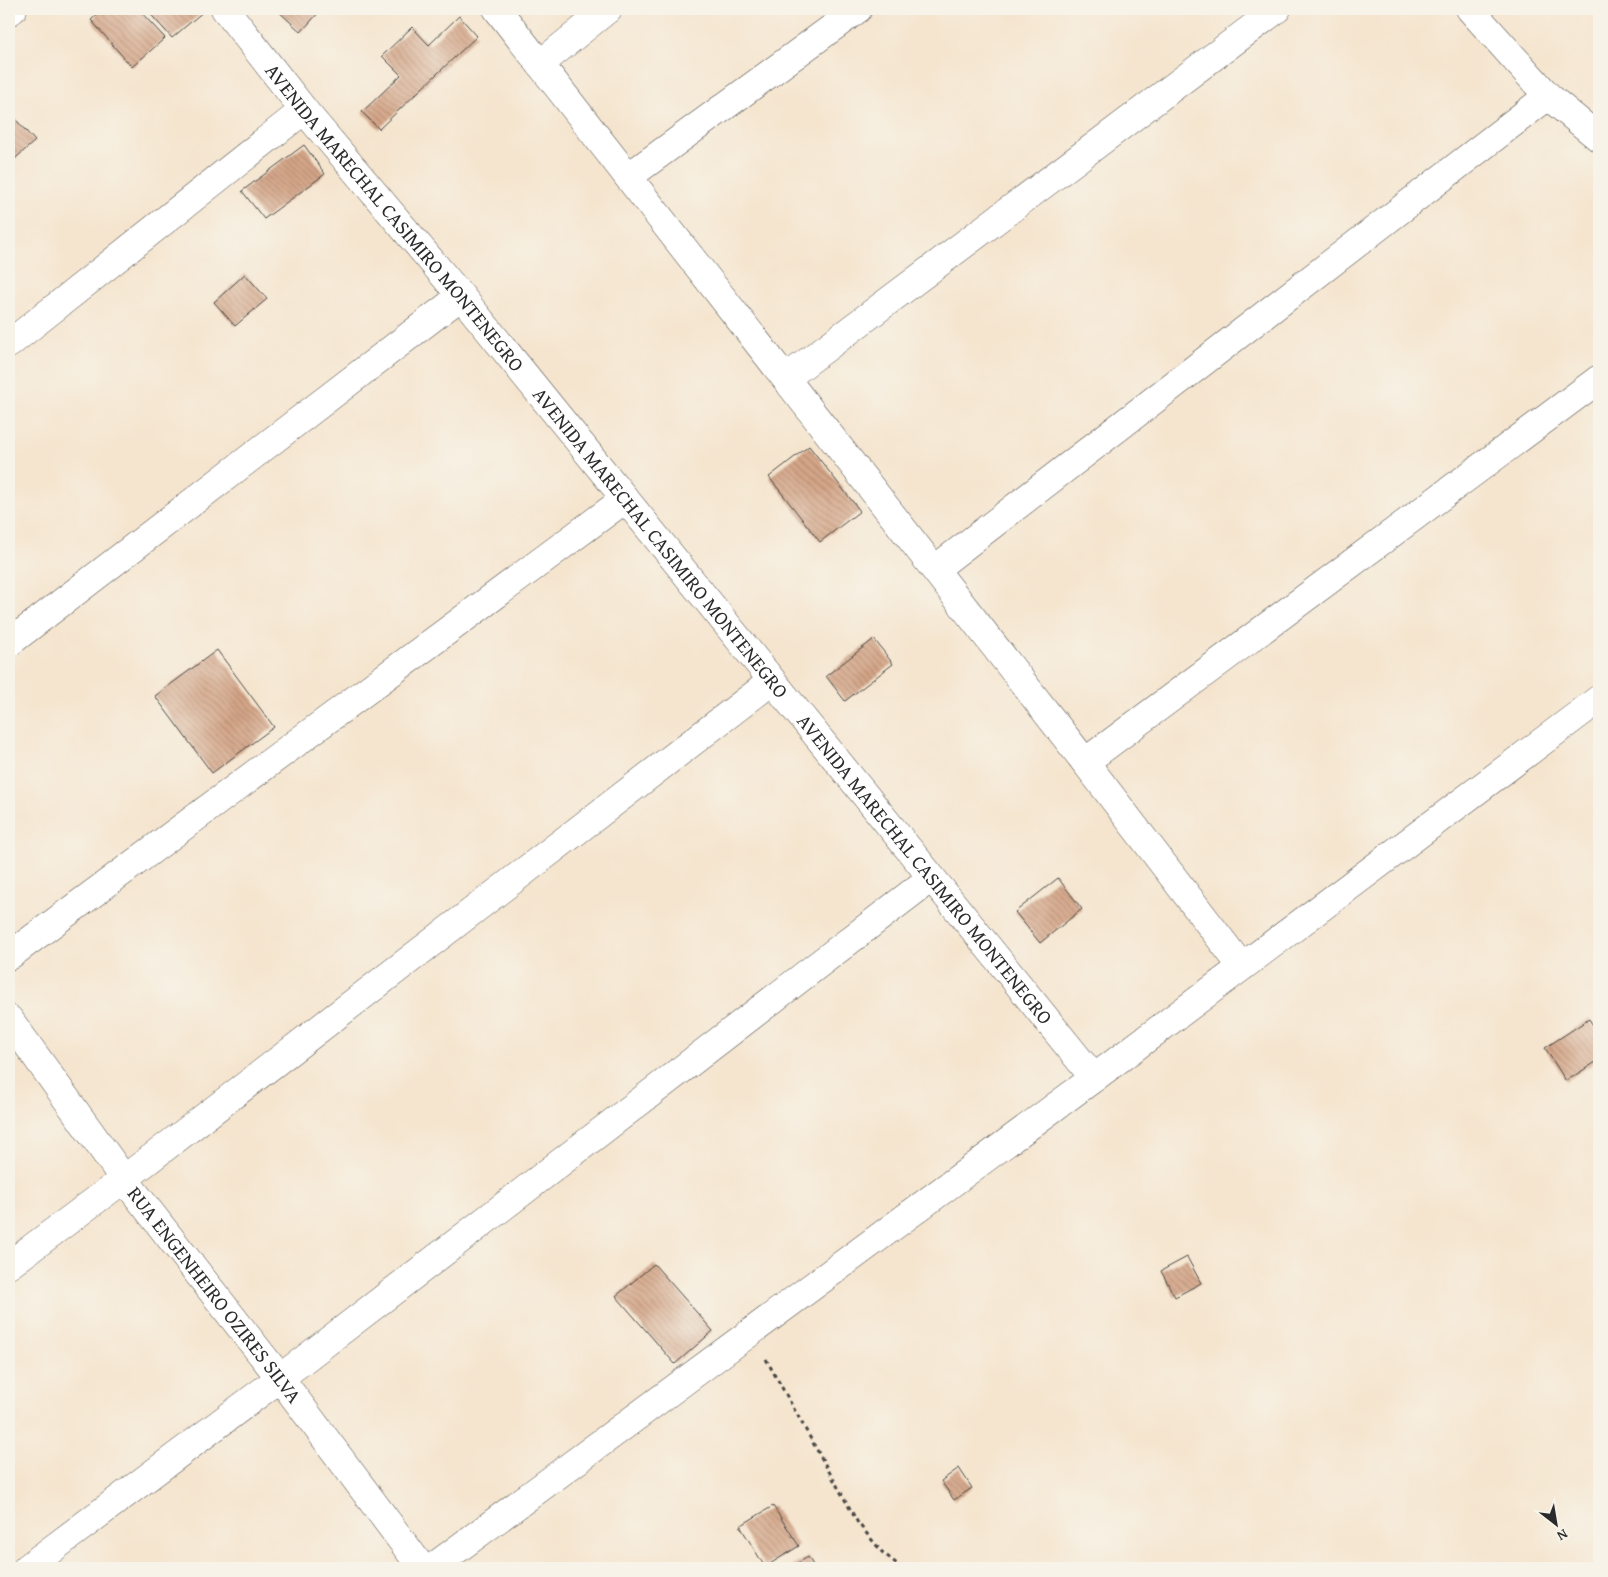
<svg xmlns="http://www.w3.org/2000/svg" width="1608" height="1577" font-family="'Gentium Book Plus',serif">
<defs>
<pattern id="building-back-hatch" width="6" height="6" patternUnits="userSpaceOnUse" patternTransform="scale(1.25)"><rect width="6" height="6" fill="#d5a688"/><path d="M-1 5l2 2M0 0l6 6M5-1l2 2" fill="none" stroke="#ad876f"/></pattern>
</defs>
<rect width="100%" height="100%" fill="#f7f3e8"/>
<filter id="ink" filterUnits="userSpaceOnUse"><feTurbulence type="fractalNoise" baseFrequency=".02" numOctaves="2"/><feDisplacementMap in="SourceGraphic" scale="10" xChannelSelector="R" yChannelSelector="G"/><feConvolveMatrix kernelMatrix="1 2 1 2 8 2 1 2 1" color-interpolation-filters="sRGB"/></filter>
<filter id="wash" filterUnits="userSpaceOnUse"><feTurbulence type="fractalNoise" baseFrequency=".0096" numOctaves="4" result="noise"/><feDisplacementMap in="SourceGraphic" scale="20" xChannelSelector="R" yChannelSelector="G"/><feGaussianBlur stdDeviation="1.12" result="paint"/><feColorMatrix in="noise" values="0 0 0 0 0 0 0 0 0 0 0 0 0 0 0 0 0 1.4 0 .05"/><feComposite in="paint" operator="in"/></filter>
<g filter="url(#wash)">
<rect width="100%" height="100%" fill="#f5e5cf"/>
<g id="blocks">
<path fill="url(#building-back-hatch)" d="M103 9H138L165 38 132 67 91 20Z
M146 9H204L205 10 172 38Z
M276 9H322L301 32Z
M459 16 477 36 379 129 362 112 401 75 382 56 412 27 429 45Z
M9 112 35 141 9 164Z
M304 145 325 174 264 219 242 191Z
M245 274 267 299 235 326 214 302Z
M809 446 860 511 820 542 769 477Z
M874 639 893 664 845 701 826 676Z
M217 650 274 727 212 773 155 696Z
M1058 878 1082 909 1040 943 1015 912Z
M1589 1019 1599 1035V1060L1566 1081 1545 1048Z
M1187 1257 1201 1283 1175 1297 1161 1271Z
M654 1264 713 1331 675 1364 616 1296Z
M959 1468 972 1488 954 1500 941 1481Z
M773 1506 799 1546 765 1567 740 1526Z
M808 1557 815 1568H789Z"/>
</g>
</g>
<g filter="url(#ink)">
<use href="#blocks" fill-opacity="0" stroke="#494744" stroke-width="1"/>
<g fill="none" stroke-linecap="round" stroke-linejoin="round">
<g stroke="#494744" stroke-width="29">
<g id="minor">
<path id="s1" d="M225 9 304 110 461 296 1094 1078"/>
<path d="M497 9 1085 762"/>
<path d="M1470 9 1548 96 1599 138"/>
<path d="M9 12 13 9"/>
<path d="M540 64 608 9"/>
<path d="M628 177 858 9"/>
<path d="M9 344 304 110"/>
<path d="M786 378 1277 9"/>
<path d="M935 569 1548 96"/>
<path d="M9 643 461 296"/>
<path d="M9 956 625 499"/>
<path d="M1242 967 1085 762 1599 379"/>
<path id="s2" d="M9 1019 124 1179 280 1378 422 1568"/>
<path d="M9 1265 124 1179 772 681"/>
<path d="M27 1568 280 1378 931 878"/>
<path d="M432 1568 1094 1078 1599 699"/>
</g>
</g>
<path stroke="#494744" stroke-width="3" stroke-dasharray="4 4" stroke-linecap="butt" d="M766 1359 858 1523 882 1552 902 1568"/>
<use href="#minor" stroke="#fff" stroke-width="28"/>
</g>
</g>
<g text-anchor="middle" stroke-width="4" stroke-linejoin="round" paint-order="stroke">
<g font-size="20" fill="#2b2b2b" stroke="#f7f3e8">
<text dy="7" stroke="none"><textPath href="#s1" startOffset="269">AVENIDA MARECHAL CASIMIRO MONTENEGRO</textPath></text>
<text dy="7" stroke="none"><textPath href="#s1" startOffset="689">AVENIDA MARECHAL CASIMIRO MONTENEGRO</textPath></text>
<text dy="7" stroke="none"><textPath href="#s1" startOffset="1109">AVENIDA MARECHAL CASIMIRO MONTENEGRO</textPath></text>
<text dy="7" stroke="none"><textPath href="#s2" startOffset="344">RUA ENGENHEIRO OZIRES SILVA</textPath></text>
</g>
</g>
<rect width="1608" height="1577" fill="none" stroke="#f7f3e8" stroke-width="30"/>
<g transform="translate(1556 1524) rotate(149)" stroke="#f7f3e8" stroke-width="4" paint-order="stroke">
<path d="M0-4L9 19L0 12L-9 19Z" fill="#2b2b2b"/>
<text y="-8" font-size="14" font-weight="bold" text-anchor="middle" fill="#2b2b2b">N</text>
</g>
</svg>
